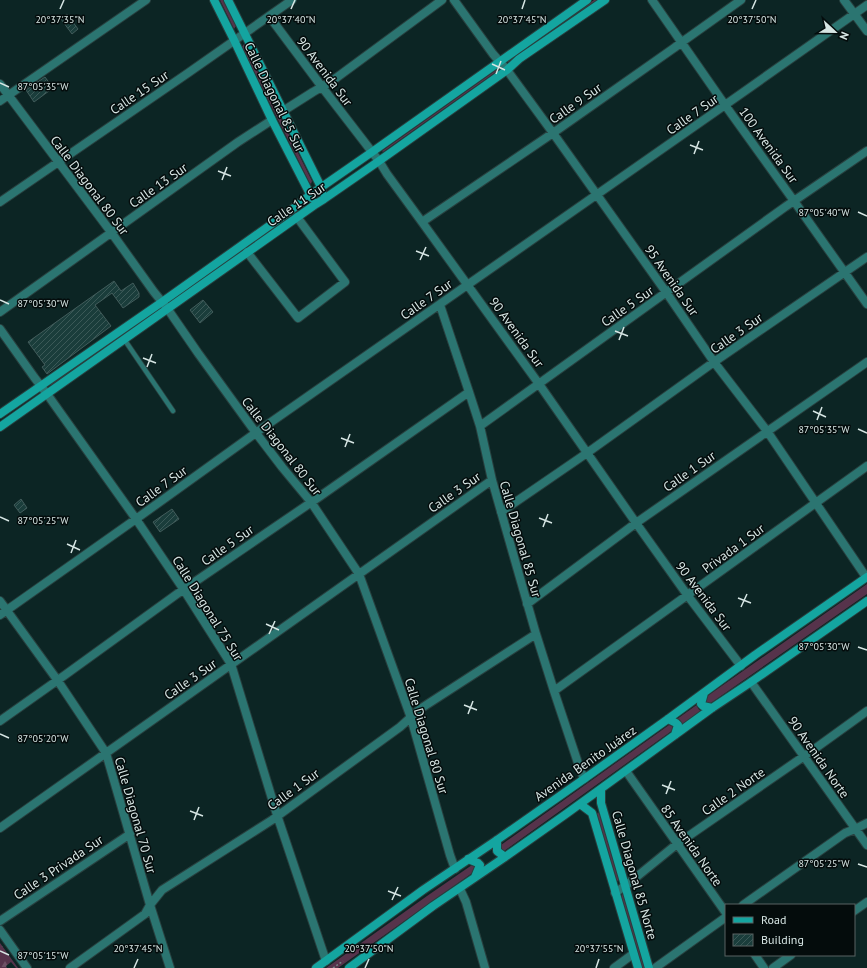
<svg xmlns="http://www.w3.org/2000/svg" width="867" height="968" font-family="'PT Sans',sans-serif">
<defs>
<pattern id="forest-firs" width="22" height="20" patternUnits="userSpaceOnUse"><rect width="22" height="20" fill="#56334b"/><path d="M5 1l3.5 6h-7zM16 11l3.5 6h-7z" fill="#6e5165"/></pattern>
<pattern id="building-hatch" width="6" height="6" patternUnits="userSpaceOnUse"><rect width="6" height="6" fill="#1a3d3b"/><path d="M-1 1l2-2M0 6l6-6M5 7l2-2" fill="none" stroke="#3b5957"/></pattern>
</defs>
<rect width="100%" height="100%" fill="#0c2524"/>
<path fill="#56334b" d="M220 0H224L236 26 234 29Z
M594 0H599L510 62H507L508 60Z
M244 44 312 181 311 184 309 182 242 47Z
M496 70V72L383 152 382 151Z
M304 204H307L302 209 173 299 172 298Z
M160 308 158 311 53 385H50L51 383Z
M867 584V594L708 705 704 703 706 697Z
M698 704C697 708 698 709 701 711L682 725 680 720 677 719Z
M669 725 674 726 673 730 504 851 500 850 501 845Z
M598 812 601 817 619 879 618 881 616 880 596 816Z
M472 865 476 866 475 871 338 968H326L427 896Z
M623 893 645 968H642L621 897Z"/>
<path fill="url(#forest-firs)" d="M0 943 18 968H16L11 962 6 966 7 968H0Z"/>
<path fill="url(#building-hatch)" stroke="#425c5b" d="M67 14 78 29 72 34 61 19Z
M45 77 53 88 34 102 26 90Z
M114 281 121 291 133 283 139 293V297L123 308 112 293 95 305 111 326 47 374 42 367 45 365 28 342Z
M203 300 213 312 200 323 190 310Z
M21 499 27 508 20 513 14 505Z
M172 509 179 519 160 532 153 522Z"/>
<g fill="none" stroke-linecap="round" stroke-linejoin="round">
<g stroke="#28403f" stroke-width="6">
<path id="lane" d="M124 339 173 411"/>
</g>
<g stroke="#28403f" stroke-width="10">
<path id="street" d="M454 0 493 54 507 70 553 133 666 292 714 362 767 431 866 577
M652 0 725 105 794 201 867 304
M844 0 867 31
M269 16 322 87 379 161 387 174 422 222 539 384 636 523 688 596 741 666
M0 84 111 232 154 292 167 308 198 353 256 433 282 467 311 502 359 574 411 718 450 855 455 869
M0 101 146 0
M283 111 313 92 332 81 442 0
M0 202 188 73 292 0
M422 222 553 133 674 48 682 42 741 0
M247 252 298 318 345 282 297 217
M440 305 469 392 480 426 492 480 536 634 554 691 579 766 584 779
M0 312 238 142 272 120
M0 329 34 377 47 394 136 519 184 590 231 664 277 815 326 961
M480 426 785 207 867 151
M501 512 587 453 714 362 867 257
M0 601 58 681 106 753 150 905 170 968
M527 604 636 523 867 362
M0 615 136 519 264 427 725 105 867 5
M751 682 867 845
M554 691 867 466
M0 721 65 675 177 594 319 497 469 392
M626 771 726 913
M0 828 492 480
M460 889 466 902 485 968
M615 893 629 883 677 844 813 750 867 711
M743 905 845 833 855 829 867 823
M854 911 867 902
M0 921 130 834
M0 930 27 968
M755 955 764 968
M70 968 145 914 150 905 162 890 272 820 400 727 420 709 536 634
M614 968 633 954
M655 968 726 917
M773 968 791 955"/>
</g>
<g stroke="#28403f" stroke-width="10">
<path id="secondary" d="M214 0 234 40 272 120 312 198
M228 0 321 187 322 192
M0 414 162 302 290 211 310 195 372 152 587 0
M0 427 316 204 324 199 379 161 507 70 519 59 605 0
M704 693 701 704 703 706 712 708
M668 719 676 723 678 725 675 735
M601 789V803L649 968
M580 804 592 813 638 968
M497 840V851L505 857
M468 859 478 863 480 865 475 877
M316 968 423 890 497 840 584 779 668 719 755 655 867 577
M349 968 433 906 505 857 566 814 712 708 751 682 867 601"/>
</g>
<path stroke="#728685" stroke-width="1.5" stroke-dasharray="2 2" stroke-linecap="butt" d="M333 968 343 961"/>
<use href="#lane" stroke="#2b7571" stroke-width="4.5"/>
<use href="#street" stroke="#2b7571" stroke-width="8"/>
<use href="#secondary" stroke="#14a5a0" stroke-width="8"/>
</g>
<path fill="none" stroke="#d7e6e4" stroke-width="1.5" d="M60 9 64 0M291 9 295 0M522 9 525 0M752 9 756 0M492 64 505 70M496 74 501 61M0 83 9 87M690 145 703 150M694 154 699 141M218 171 231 176M222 180 227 167M858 212 867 216M416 251 429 256M420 260 426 247M0 300 9 304M615 331 628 336M619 340 624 327M143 358 156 363M147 367 152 354M813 411 826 417M817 420 822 407M858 429 867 433M341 438 354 443M345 447 350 434M0 517 9 521M539 518 552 523M543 527 548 514M67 544 80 550M71 553 76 540M738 598 751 603M741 607 747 594M266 624 279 630M269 634 275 621M858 647 867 650M464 705 477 710M468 714 473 701M0 734 9 738M662 785 675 790M666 794 671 781M190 811 203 816M194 820 199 807M858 864 867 867M388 891 401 896M392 900 398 887M0 951 9 955M134 968 138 959M365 968 369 959M596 968 599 959"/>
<g text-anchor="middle" stroke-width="3" stroke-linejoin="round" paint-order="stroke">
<g font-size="13" fill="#d7e6e4" stroke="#040c0c">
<text transform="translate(325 71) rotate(53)" y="5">90 Avenida Sur</text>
<text transform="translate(139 92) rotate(-34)" y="5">Calle 15 Sur</text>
<text transform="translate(275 97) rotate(64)" y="5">Calle Diagonal 85 Sur</text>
<text transform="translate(575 103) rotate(-35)" y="5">Calle 9 Sur</text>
<text transform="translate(692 114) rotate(-35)" y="5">Calle 7 Sur</text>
<text transform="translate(769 145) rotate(54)" y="5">100 Avenida Sur</text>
<text transform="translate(90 185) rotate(53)" y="5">Calle Diagonal 80 Sur</text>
<text transform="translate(158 185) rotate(-35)" y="5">Calle 13 Sur</text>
<text transform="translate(296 204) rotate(-34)" y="5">Calle 11 Sur</text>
<text transform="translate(672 280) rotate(55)" y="5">95 Avenida Sur</text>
<text transform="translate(426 299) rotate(-35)" y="5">Calle 7 Sur</text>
<text transform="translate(627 306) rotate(-35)" y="5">Calle 5 Sur</text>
<text transform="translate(517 332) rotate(54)" y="5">90 Avenida Sur</text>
<text transform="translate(736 333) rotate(-35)" y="5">Calle 3 Sur</text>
<text transform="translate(282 446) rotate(52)" y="5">Calle Diagonal 80 Sur</text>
<text transform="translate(689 471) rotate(-35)" y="5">Calle 1 Sur</text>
<text transform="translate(161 486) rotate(-36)" y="5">Calle 7 Sur</text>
<text transform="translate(454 492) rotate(-35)" y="5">Calle 3 Sur</text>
<text transform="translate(521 539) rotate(74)" y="5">Calle Diagonal 85 Sur</text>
<text transform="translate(227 545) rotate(-35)" y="5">Calle 5 Sur</text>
<text transform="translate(733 548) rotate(-36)" y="5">Privada 1 Sur</text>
<text transform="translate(704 596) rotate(53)" y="5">90 Avenida Sur</text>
<text transform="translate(208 608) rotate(58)" y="5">Calle Diagonal 75 Sur</text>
<text transform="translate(190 679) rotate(-35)" y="5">Calle 3 Sur</text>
<text transform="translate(427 736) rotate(73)" y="5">Calle Diagonal 80 Sur</text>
<text transform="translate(819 757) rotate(55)" y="5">90 Avenida Norte</text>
<text transform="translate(585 763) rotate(-35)" y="5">Avenida Benito Juárez</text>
<text transform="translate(293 789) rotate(-36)" y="5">Calle 1 Sur</text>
<text transform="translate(733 791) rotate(-35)" y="5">Calle 2 Norte</text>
<text transform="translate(136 815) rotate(74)" y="5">Calle Diagonal 70 Sur</text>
<text transform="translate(692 845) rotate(55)" y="5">85 Avenida Norte</text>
<text transform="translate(58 867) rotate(-34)" y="5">Calle 3 Privada Sur</text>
<text transform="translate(635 875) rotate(74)" y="5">Calle Diagonal 85 Norte</text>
</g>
</g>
<g font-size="10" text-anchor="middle" fill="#d7e6e4" stroke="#040c0c" stroke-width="3" stroke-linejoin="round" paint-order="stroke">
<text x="60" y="23">20°37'35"N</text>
<text x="291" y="23">20°37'40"N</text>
<text x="522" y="23">20°37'45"N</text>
<text x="752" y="23">20°37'50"N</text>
<text x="43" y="90">87°05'35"W</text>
<text x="824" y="216">87°05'40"W</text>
<text x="43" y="307">87°05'30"W</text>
<text x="824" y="433">87°05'35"W</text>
<text x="43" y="524">87°05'25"W</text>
<text x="824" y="650">87°05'30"W</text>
<text x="43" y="742">87°05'20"W</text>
<text x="824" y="867">87°05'25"W</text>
<text x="138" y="952">20°37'45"N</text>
<text x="369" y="952">20°37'50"N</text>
<text x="599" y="952">20°37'55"N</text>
<text x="43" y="959">87°05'15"W</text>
</g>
<rect x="725" y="904" width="130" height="52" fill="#040c0c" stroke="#586362"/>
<rect x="733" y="917" width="20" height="6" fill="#14a5a0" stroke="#586362"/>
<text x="761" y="924" font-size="12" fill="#d7e6e4">Road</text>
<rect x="733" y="934" width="20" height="12" fill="url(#building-hatch)" stroke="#586362"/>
<text x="761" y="944" font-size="12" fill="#d7e6e4">Building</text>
<g transform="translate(835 32) rotate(112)" stroke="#040c0c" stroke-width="3" paint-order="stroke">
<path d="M0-3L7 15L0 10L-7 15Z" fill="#d7e6e4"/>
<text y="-6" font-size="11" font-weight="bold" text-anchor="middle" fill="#d7e6e4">N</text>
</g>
</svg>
